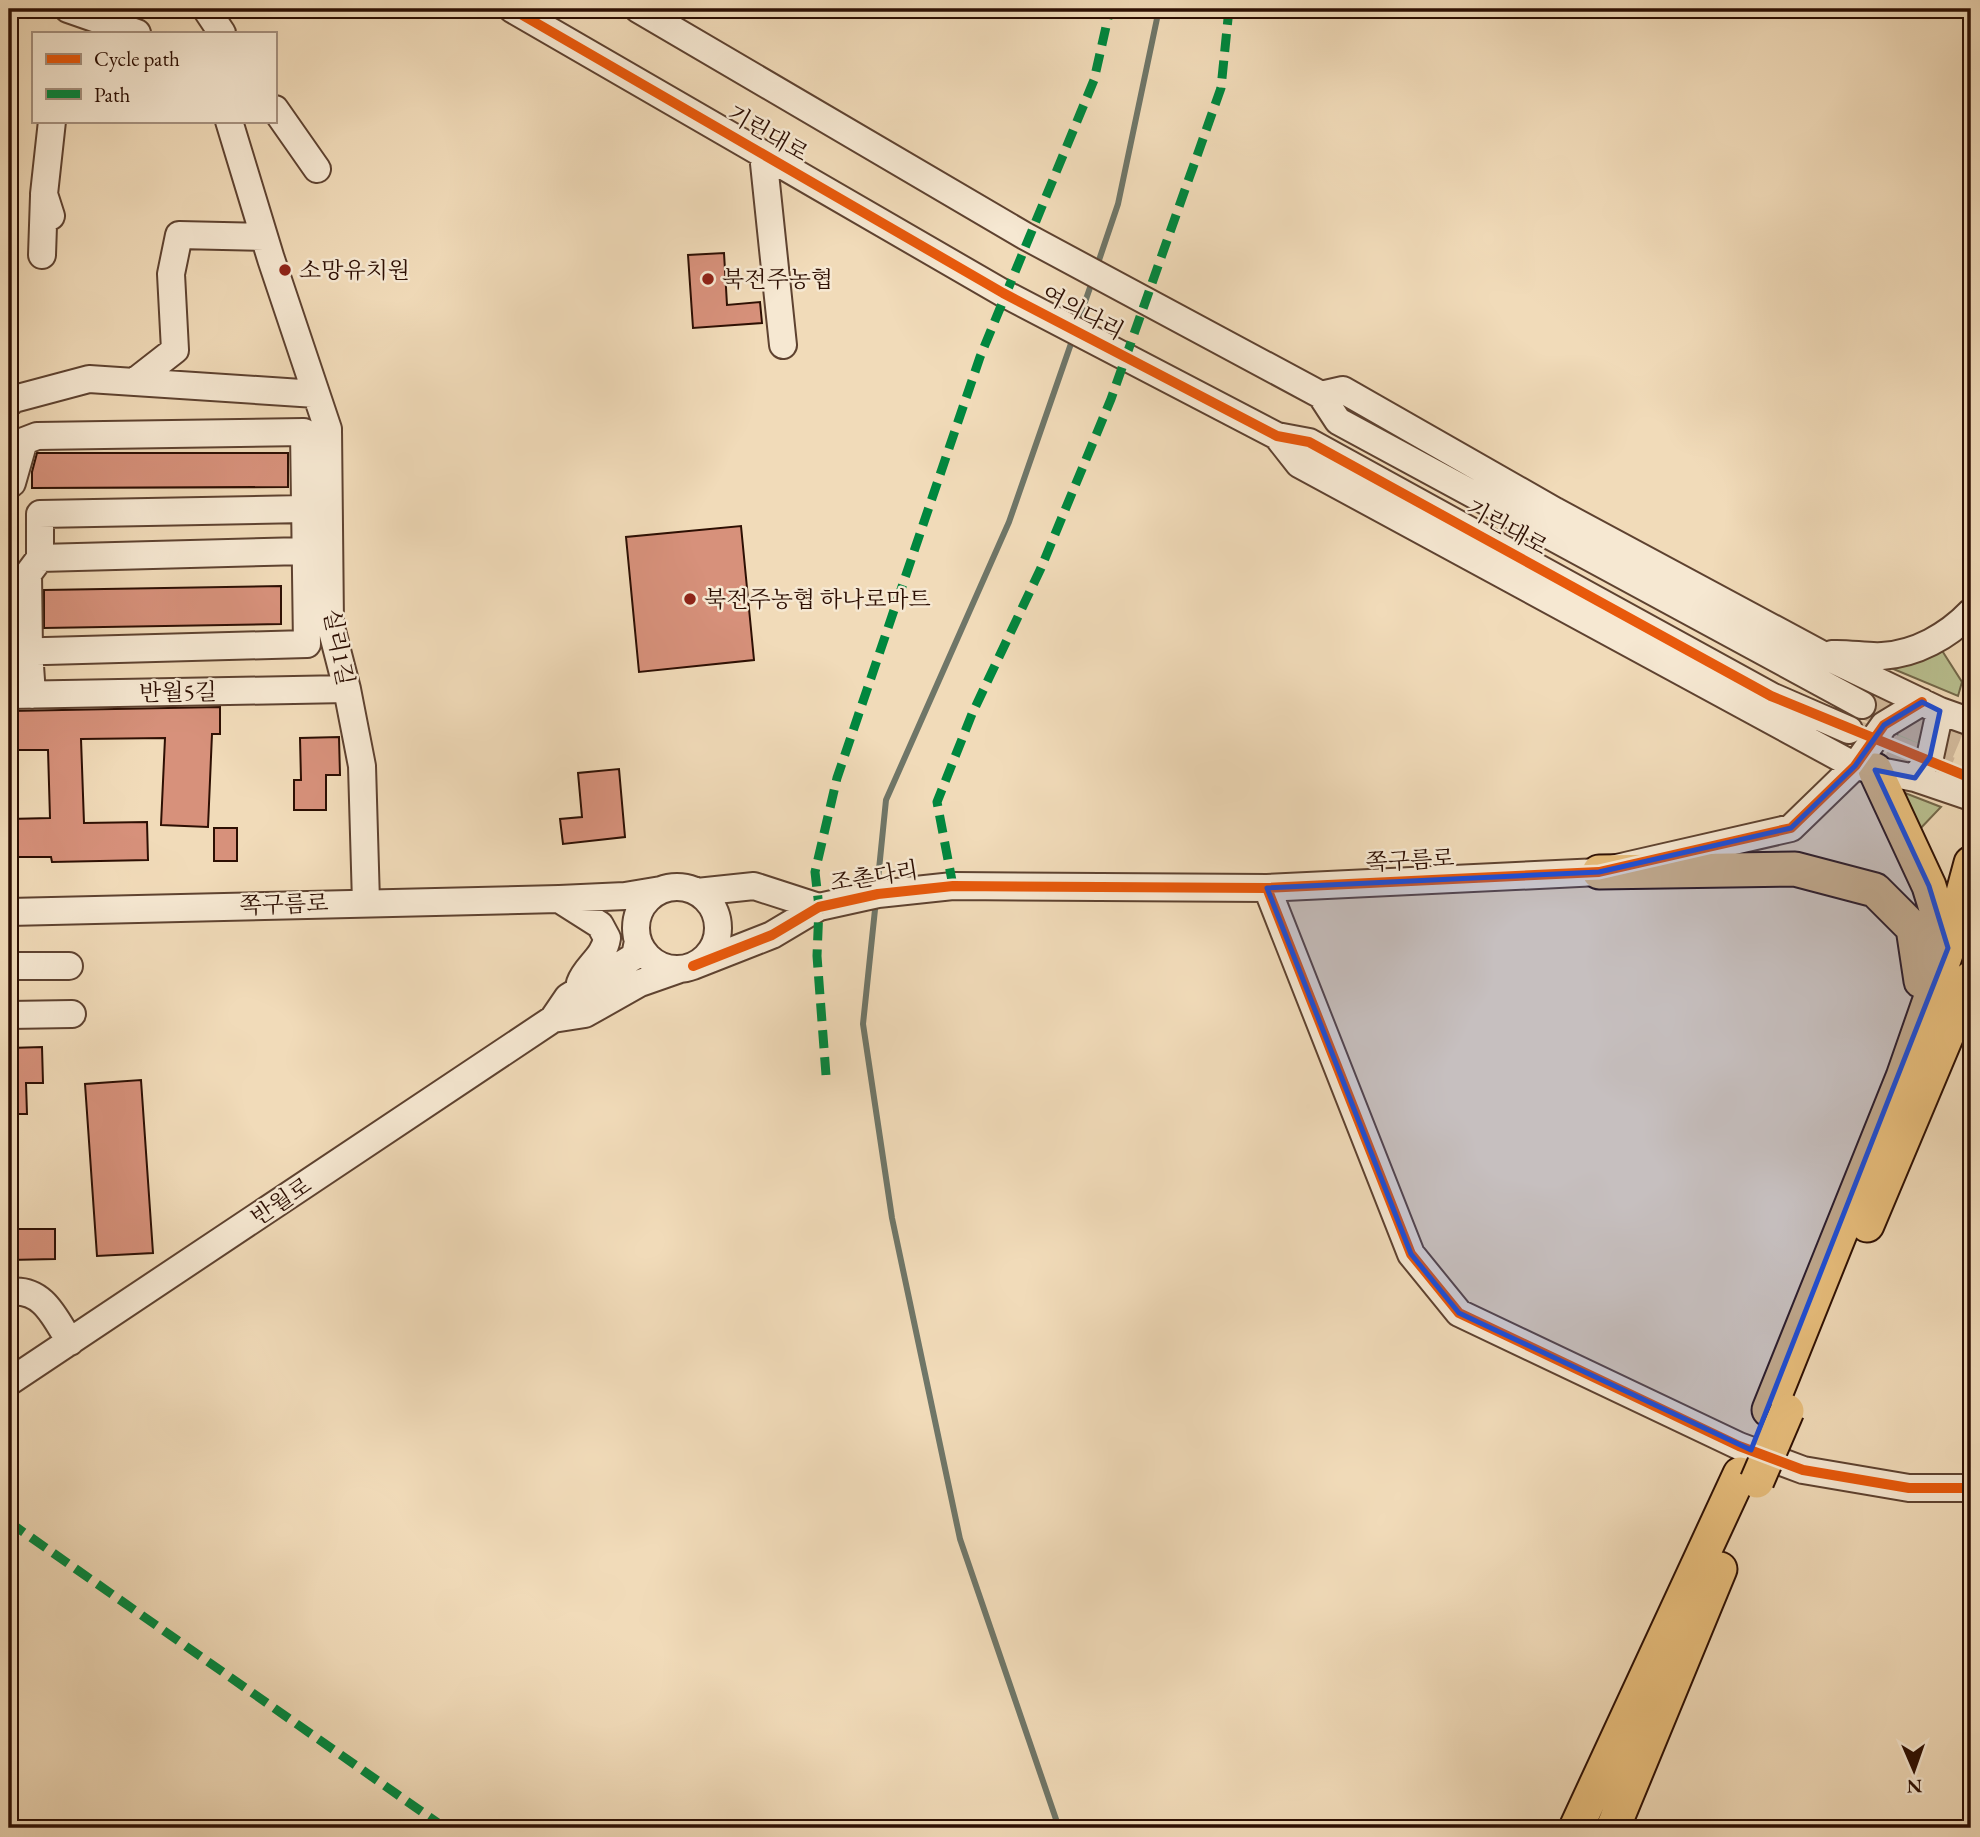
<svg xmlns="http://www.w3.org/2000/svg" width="1980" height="1837" font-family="'EB Garamond','Noto Serif KR',serif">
<rect width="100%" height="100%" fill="#f1dbb9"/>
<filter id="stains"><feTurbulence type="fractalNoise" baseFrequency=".00286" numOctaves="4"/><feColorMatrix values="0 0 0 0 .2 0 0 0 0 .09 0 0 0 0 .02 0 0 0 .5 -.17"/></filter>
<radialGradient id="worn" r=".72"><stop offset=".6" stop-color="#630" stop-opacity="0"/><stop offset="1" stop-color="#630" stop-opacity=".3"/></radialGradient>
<path fill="#b9c090" stroke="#73684a" stroke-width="2" d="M1941 649 1962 682 1958 696 1891 668Z
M1918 721 1925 724 1921 744 1911 757 1895 750 1897 735Z
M1905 793 1941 807 1917 832 1898 801Z"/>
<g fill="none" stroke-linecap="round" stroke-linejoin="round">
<path stroke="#6f7668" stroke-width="6" d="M1096 269 1118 204 1159 9
M1077 325 1093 279
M877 889 886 800 1009 522 1074 335
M876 900 863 1024 892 1218 960 1539 1059 1828"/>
</g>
<path fill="#d7917b" stroke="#2d0f03" stroke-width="2" d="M724 253 727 305 760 302 762 323 693 328 688 255Z
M37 453H288V487L32 488V472Z
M741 526 754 660 639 672 626 537Z
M281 586V624L44 628V590Z
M220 707V734H212L208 827 161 825 165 738 81 739 84 823 147 822 148 860 52 862 51 857H9V819L50 818 48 750H10V711Z
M339 737 340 775H326V810H294V780H301L300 738Z
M619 769 625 837 563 844 560 819 582 817 578 773Z
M214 828H237V861H214Z
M42 1047 43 1083H26L27 1114H9V1048Z
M141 1080 153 1253 97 1256 85 1084Z
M9 1229H55V1259L9 1260Z"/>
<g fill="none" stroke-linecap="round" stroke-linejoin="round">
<path stroke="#d4bc9e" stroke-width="26" stroke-dasharray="26 13" stroke-linecap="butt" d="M1862 705 1971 751
M1853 732 1971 778"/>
<g stroke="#5e4230" stroke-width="30">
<path id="minor" d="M68 9 137 33
M206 9 222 33
M512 9 1003 293 1277 436 1309 442 1771 696 1849 730
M638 9 1025 236 1321 395 1338 421 1862 705
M275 109 317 169
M229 121 271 259 328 429 330 623 347 689 362 766 366 902
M763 154 783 345
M51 216 44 194 52 121
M42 255 44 196
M134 382 175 350 171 274 179 235 264 237
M1321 395 1343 390 1555 511 1821 654 1940 711 1971 722
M9 403 14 399 89 379 316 394
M1277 436 1299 464 1855 766 1915 778 1971 797
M9 484 12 483 24 441 37 436 304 432 307 644 9 652
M40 558 304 551
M1832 654C1849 653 1866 657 1882 656 1916 654 1948 636 1971 612
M9 695 347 689
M32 695 29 651 28 574 40 558V514L304 509
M1915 778 1930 757 1940 711
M636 928a41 41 0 1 1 82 0a41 41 0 1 1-82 0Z
M1267 888 1411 1254 1459 1313 1739 1446 1803 1470 1909 1488H1971
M697 892 754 886 819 907
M559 899 600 925 607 938C604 958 586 966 580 983
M9 912 559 899 625 896 661 890
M9 966H69
M693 966 772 935 819 907 878 894 953 886 1267 888 1599 872 1791 828 1855 766 1884 725 1922 702
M9 1015 72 1014
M553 1019 585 1014 640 983 680 969
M9 1292C43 1287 55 1318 70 1342
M9 1382 553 1019 568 997 635 956 638 941"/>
</g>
<g stroke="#2d0f03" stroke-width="37">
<path id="major" d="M1875 770 1929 886 1948 948
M1599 872 1795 869 1875 890 1913 928 1921 981 1933 986
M1867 1225 1971 978
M1769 1410 1903 1077 1948 948 1971 863
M1576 1828 1740 1474
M1613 1828 1720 1569"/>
</g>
<use href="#minor" stroke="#f6e8d2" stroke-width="26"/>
<use href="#major" stroke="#e8be7c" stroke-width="33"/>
<g stroke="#2d0f03" stroke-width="37" stroke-linecap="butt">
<path id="major-bridge" d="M1757 1481 1787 1411"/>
</g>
<use href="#major-bridge" stroke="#e8be7c" stroke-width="33"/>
<path stroke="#00873e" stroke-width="9" stroke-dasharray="18 9" stroke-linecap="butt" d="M953 886 937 802 972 714 1041 568 1111 399 1221 88 1229 9
M826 1075 817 956 819 907 815 872 837 778 980 357 1094 80 1110 9
M9 1522 445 1828"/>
<g stroke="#f6e8d2" stroke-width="15">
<path id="cycleway" d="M512 9 1003 293 1277 436 1309 442 1771 696 1971 778
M1267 888 1411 1254 1459 1313 1739 1446 1803 1470 1909 1488H1971
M693 966 772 935 819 907 878 894 953 886 1267 888 1599 872 1791 828 1855 766 1884 725 1922 702"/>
</g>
<use href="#cycleway" stroke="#e8590c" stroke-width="10"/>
</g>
<path fill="#1d4ed8" fill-opacity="0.2" stroke="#1d4ed8" stroke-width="5" stroke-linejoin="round" d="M1922 702 1940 711 1930 757 1915 778 1875 770 1929 886 1948 948 1751 1450 1459 1313 1411 1254 1267 888 1599 872 1791 828 1855 766 1884 725Z"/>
<g fill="#8f2418" stroke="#f6e8d2" stroke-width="2.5">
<circle cx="285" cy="270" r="7"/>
<circle cx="708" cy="279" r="7"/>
<circle cx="690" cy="599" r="7"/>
</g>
<g text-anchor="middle" stroke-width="5" stroke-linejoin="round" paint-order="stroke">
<g font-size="23" fill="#2d0f03" stroke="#f6e8d2">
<text transform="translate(768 133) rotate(30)" y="8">기린대로</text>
<text transform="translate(1083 312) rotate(28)" y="8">여의다리</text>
<text transform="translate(1507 527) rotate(29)" y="8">기린대로</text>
<text transform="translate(339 647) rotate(79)" y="8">실리1길</text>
<text transform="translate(178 692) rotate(-1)" y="8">반월5길</text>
<text transform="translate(1410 860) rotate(-3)" y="8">쪽구름로</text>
<text transform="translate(874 876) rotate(-9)" y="8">조촌다리</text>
<text transform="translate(284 904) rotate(-2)" y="8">쪽구름로</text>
<text transform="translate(281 1201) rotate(-34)" y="8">반월로</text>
</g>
<g font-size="23" fill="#2d0f03" stroke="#f6e8d2" text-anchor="start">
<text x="299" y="278">소망유치원</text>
<text x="722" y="287">북전주농협</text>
<text x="704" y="607">북전주농협 하나로마트</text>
</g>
</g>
<rect width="1980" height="1837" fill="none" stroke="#f1dbb9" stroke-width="35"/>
<rect x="10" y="10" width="1959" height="1816" fill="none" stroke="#2d0f03" stroke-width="3.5"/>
<rect x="18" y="18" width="1945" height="1802" fill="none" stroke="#2d0f03" stroke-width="2"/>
<rect x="32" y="32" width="245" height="91" fill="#f6e8d2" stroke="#a6917f" stroke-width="2"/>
<rect x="46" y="54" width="35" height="10" fill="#e8590c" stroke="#a6917f" stroke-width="2"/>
<text x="94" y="66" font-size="21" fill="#2d0f03">Cycle path</text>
<rect x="46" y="89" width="35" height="10" fill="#00873e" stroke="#a6917f" stroke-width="2"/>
<text x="94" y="102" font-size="21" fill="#2d0f03">Path</text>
<g transform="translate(1914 1770) rotate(178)" stroke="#f6e8d2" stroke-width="5" paint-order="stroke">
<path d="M0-5L12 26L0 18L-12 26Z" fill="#2d0f03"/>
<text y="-10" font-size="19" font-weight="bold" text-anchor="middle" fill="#2d0f03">N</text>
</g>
<rect width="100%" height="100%" filter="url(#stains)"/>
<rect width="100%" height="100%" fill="url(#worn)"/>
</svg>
